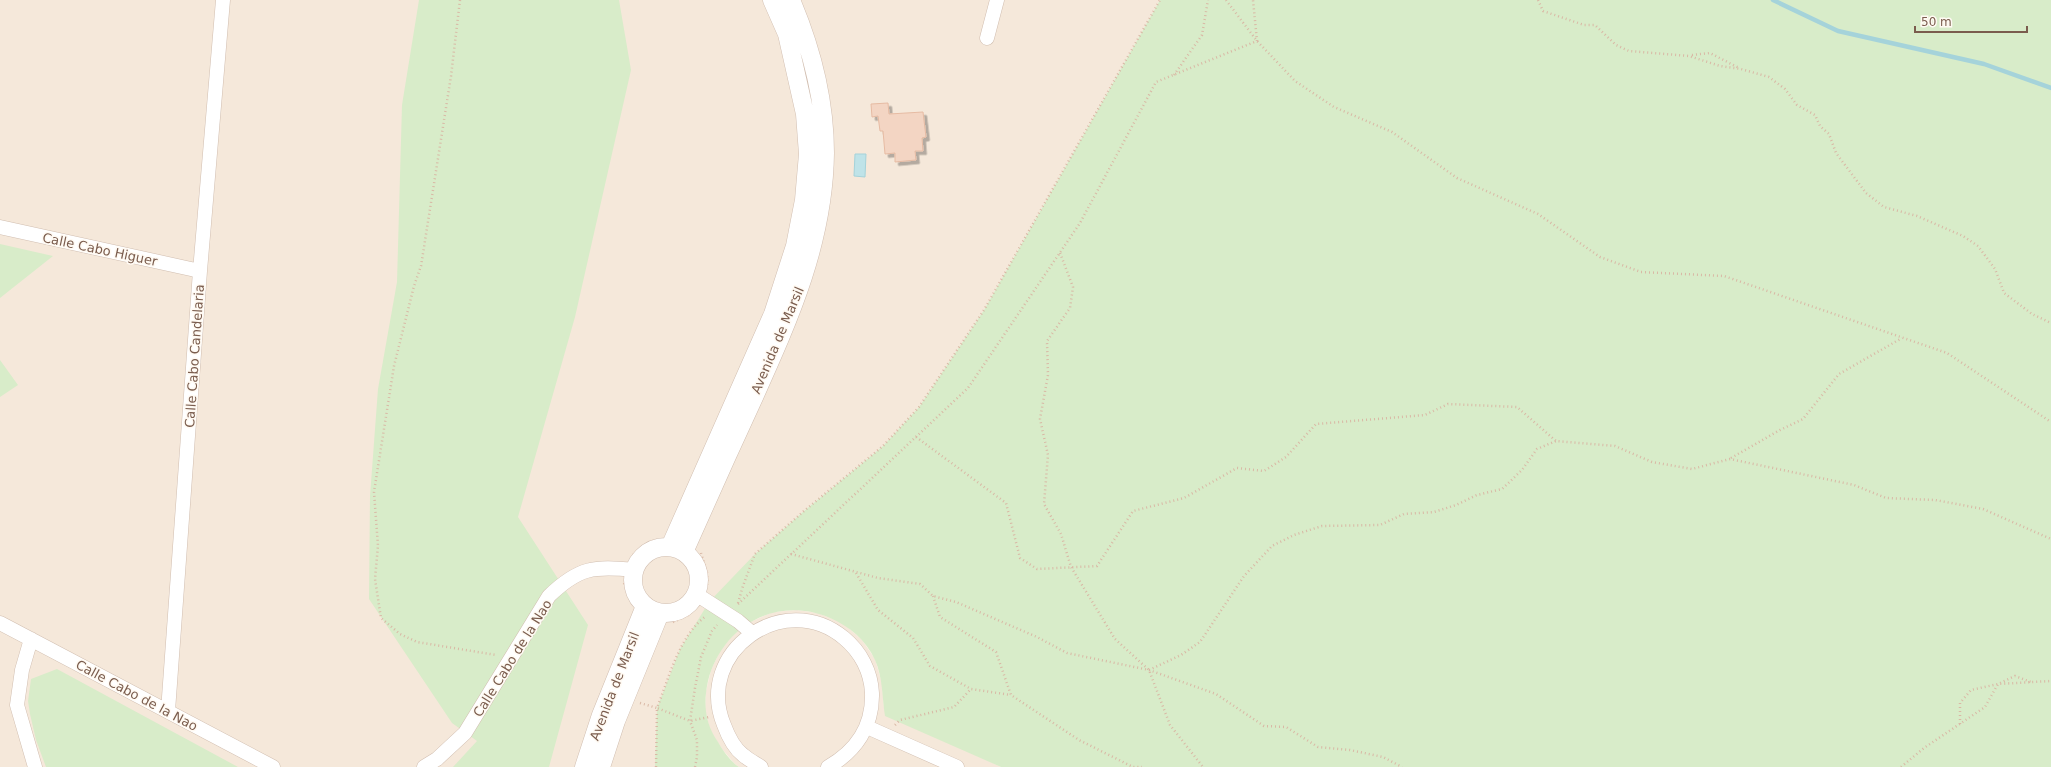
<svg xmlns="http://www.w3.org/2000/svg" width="2051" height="767" font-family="'DejaVu Sans',sans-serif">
<defs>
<filter id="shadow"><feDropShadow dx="3.5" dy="3.5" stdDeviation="0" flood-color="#0004"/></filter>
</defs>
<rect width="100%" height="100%" fill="#fdf6ec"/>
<path fill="#f5e8da" d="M0 0H1160L984 310 919 407 883 446 804 511 755 554 656 767H0Z
M797 610 818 613 843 623 862 640 875 659 882 683 884 708 1001 767H739L735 764 722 749 710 730 705 710 706 691 711 670 720 651 734 633 748 623 773 612Z"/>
<path fill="#d8ecc9" d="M419 0H619L631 70 575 317 518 517 588 625 549 767H453L477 741 452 723 369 599 370 496 378 389 397 282 402 105Z
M1160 0H2051V767H1001L885 716C882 697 883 678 875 660 866 640 849 626 830 618 776 595 722 626 708 681 703 704 705 723 718 742 723 751 730 761 739 767H655L657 708 680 649 709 602 755 554 804 511 883 446 919 407 984 310Z
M0 244 53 256 0 298Z
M0 360 18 385 0 397Z
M57 669 238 767H46L36 740 30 714 28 701 31 679Z"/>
<path fill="#bfe3e8" stroke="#a5d3da" d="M855 154H866L865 177 854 176Z"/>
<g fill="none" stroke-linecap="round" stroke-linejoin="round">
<path stroke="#a5d3da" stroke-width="4.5" d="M1773 0 1838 31 1984 64 2051 88"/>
</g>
<path fill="#f3d5c3" stroke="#e6bba3" filter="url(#shadow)" d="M888 103 889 114 923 112 926 137 922 138 923 151H915L916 160 895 162V153L885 154 883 131H880L878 116 872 117 871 104Z"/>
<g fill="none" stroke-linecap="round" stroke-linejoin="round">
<g stroke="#d1beb0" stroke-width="15">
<path id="minor" d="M987 38 997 0
M0 227 200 271
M696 594 738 621 752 633
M0 623 273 767
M31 639 22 670 17 705 35 767
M168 711 200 271 223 0
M867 727 957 767
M424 767 437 759 465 733 549 596C579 567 594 566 634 570
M761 767C755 763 749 760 743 755 734 748 728 736 724 725 694 652 784 588 844 638 861 652 871 672 872 693 873 726 856 751 828 767"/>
</g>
<g stroke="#d1beb0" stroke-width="19">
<path id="tertiary" d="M633 580a33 33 0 1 1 66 0a33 33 0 1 1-66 0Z
M670 547 773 314 795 246 804 200 808 154 805 114 787 34 772 0
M684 552C707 500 731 447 755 395 790 317 824 241 825 153 825 101 811 47 791 0
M584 767 601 715 645 606
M601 767 616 721 660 613"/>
</g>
<path stroke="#d9b8a5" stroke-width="2.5" stroke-dasharray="1 3" stroke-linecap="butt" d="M460 0 451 76 421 266 414 286 394 366 374 492 378 546 375 579 381 618 400 634 417 642 496 655
M1226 0 1257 41 1295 81 1334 107 1392 132 1457 178 1538 214 1600 257 1641 272 1724 276 1947 353 2051 422
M1538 0 1543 11 1584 25H1595L1616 45 1629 51 1689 56 1720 66 1741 69 1769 77 1785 89 1797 105 1815 115 1820 126 1829 134 1836 153 1866 193 1884 207 1917 216 1963 236 1978 246 1995 269 2004 293 2032 314 2051 323
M1692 55 1710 53 1739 68
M1174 75 1202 35 1208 0
M1060 253 1073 287 1070 308 1047 341 1048 375 1040 419 1048 455 1044 504 1061 534 1071 567 1115 639 1149 670 1170 725 1203 767
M916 437 1006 503 1020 558 1037 569 1097 566 1133 511 1184 498 1237 468 1264 471 1286 457 1316 424 1425 415 1448 404 1517 407 1556 441 1615 446 1652 462 1692 469 1730 459 1854 485 1886 498 1935 500 1983 509 2051 539
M1731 458 1780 430 1803 419 1839 374 1902 338
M701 553 707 573V585
M791 554 878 578 920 584 933 596 956 602 1037 637 1067 653 1149 670 1216 694 1264 726 1286 727 1318 747 1350 750 1383 757 1402 767
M633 555 656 539
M856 573 878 610 913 638 930 666 971 689 1011 695
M624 583 631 600
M933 596 940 617 996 652 1011 695 1079 740 1133 767H1142
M738 603 743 586 755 554 804 511 883 446 919 407 984 310 1160 0
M738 604 968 388 1080 223 1156 82 1257 41 1253 0
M673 622 688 615 694 609
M1149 670 1181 655 1200 642 1244 576 1272 546 1294 535 1322 526 1380 525 1404 514 1434 512 1456 505 1477 495 1502 489 1522 470 1537 449 1556 441
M640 703 657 708C669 678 679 636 706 616
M1960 724V703L1971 690 1998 684 2015 676 2031 682
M895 725 900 720 954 707 971 689
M656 767 657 708 690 721 709 717
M695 767 697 757V740L690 721 695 688 701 657 712 631 717 625
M1901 767 1924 748 1985 707 1998 684 2051 681"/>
<use href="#minor" stroke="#fff" stroke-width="14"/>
<use href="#tertiary" stroke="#fff" stroke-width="18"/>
</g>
<g text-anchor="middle" stroke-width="3" stroke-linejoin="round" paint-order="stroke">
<g font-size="13" fill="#7a5c4d" stroke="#fffaf3">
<text transform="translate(100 249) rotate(12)" y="5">Calle Cabo Higuer</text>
<text transform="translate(777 340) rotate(-67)" y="5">Avenida de Marsil</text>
<text transform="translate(194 356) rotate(-86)" y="5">Calle Cabo Candelaria</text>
<text transform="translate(512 658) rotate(-58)" y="5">Calle Cabo de la Nao</text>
<text transform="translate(614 686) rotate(-69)" y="5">Avenida de Marsil</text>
<text transform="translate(137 695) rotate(28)" y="5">Calle Cabo de la Nao</text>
</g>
</g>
<path d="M1915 26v6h112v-6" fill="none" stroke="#7a5c4d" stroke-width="2"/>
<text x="1921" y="26" font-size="12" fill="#7a5c4d" stroke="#fffaf3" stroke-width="3" paint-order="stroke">50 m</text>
</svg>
